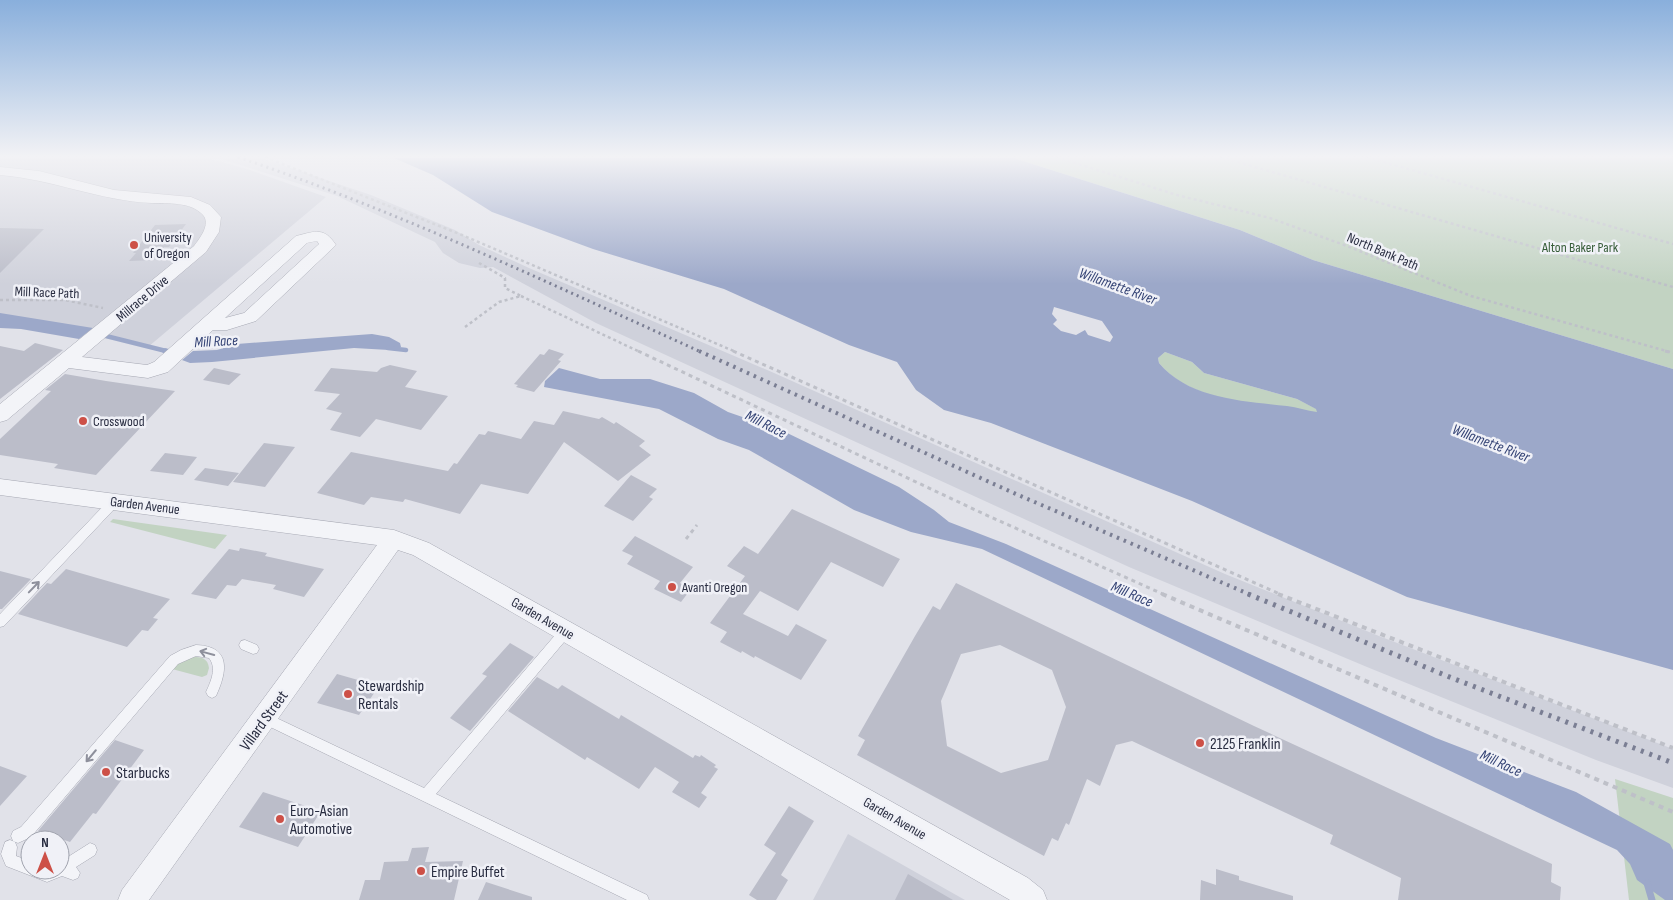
<svg xmlns="http://www.w3.org/2000/svg" width="1673" height="900" font-family="'Sofia Sans Condensed',sans-serif">
<rect width="100%" height="100%" fill="#e1e2e9"/>
<path fill="#cfd1db" d="M0 158H207L247 169 326 197 148 347 86 331 0 322Z
M219 158H261L371 195 455 230 479 245 529 268 774 373 1225 574 1379 636 1673 749V788L1596 760 1367 667 1129 567 596 323 493 267 480 268 459 263 443 253 435 242 337 196Z
M848 834 965 900H813Z"/>
<path fill="#c2d3c2" d="M1014 158H1673V369L1313 260 1240 230Z
M1165 352 1192 362 1204 373 1297 399 1317 409V413C1266 401 1195 407 1159 363L1158 358Z
M113 519 227 535 215 549 110 522Z
M193 657C201 657 208 658 209 668L207 675 202 677 172 669 177 664Z
M1615 779 1673 798V900H1629Z"/>
<path fill="#9ca8c9" fill-rule="evenodd" d="M394 158H1014L1240 230 1313 260 1673 369V670L1407 597 1192 501 991 423 944 410 916 390 897 362 849 345 724 289 593 249 492 212 433 175ZM1054 307 1102 321 1113 337 1110 342 1088 335 1085 330 1076 335 1061 331 1053 324 1057 320 1052 314ZM1165 352 1192 362 1204 373 1297 399 1316 409 1317 412C1307 411 1297 407 1287 406 1243 401 1189 399 1159 363L1158 358Z
M0 313 93 328 79 339 21 329 0 328Z
M372 334 389 337 400 343 401 347 389 350 354 348 212 362 190 363 182 360 193 351 217 350 237 344Z
M559 368 600 379H650L694 393 728 412 783 431 899 487 934 510 949 522 1006 544 1436 738 1576 792 1670 844 1673 850V900H1665L1637 880 1630 864 1617 850 982 549 911 532 854 510 749 450 718 439 659 409 544 387 545 381Z"/>
<g fill="none" stroke-linecap="round" stroke-linejoin="round">
<path stroke="#9ca8c9" stroke-width="4.5" d="M102 335 170 352
M388 348 406 350"/>
<path stroke="#9ca8c9" stroke-width="5.5" d="M165 351 173 353"/>
<path stroke="#9ca8c9" stroke-width="7" d="M1647 883 1652 900"/>
</g>
<path fill="#bbbdc9" fill-rule="evenodd" d="M186 224 169 247H164L154 260 129 261 136 253H133L155 225Z
M0 228 44 229 0 273Z
M35 343 63 350 0 399V346L24 351Z
M549 349 564 354 558 360 561 361 534 392 516 387 518 385 514 384 540 354 544 355Z
M390 365 417 371 405 387 448 396 421 430 376 419 360 437 330 430 342 413 326 409 340 394 314 391 331 368 377 372 381 368Z
M214 368 241 374 229 385 203 380Z
M65 374 106 381 175 391 96 475 54 468 58 464 0 455V439L51 391 45 390Z
M563 411 599 419 602 417 614 424 616 422 645 441 639 446 651 455 618 481 564 442 528 494 481 484 460 514 405 499 403 502 371 497 364 505 317 493 351 452 448 471 454 463 457 464 479 434 485 435 488 431 521 439 534 421 554 425Z
M264 443 295 447 265 487 233 482Z
M165 453 197 457 183 475 150 471Z
M205 468 239 473 228 486 194 480Z
M631 475 657 489 649 497 653 499 633 521 604 506Z
M792 509 900 559 883 587 831 562 798 611 760 591 743 614 788 636 796 624 827 640 801 680 755 656 754 658 742 651 741 653 720 642 727 632 710 623 745 576 727 566 744 546 758 554Z
M635 536 693 567 680 583 691 589 681 602 654 589 660 581 627 564 633 556 622 551Z
M240 548 267 553 265 556 324 569 304 597 273 589 276 585 242 579 236 586 227 585 216 599 191 594 229 549 239 551Z
M66 569 170 599 153 618 158 619 148 631 142 630 127 647 18 614 47 583 51 584Z
M0 571 31 579 2 609H0Z
M956 583 1254 726 1552 864 1551 882 1561 887 1560 900H1398L1401 878 1330 844 1333 835 1132 741 1116 745 1100 786 1087 779 1069 825 1066 823 1058 841 1052 838 1044 856 857 755 865 740 858 736 915 636 933 606 940 610ZM1000 645 1052 670 1066 707 1048 760 1001 773 947 746 941 701 961 654Z
M510 643 534 657 470 731 450 718 487 676 482 674Z
M337 674 379 686 359 715 317 703Z
M537 677 558 689 562 685 619 719 621 715 693 758 695 755 700 757 701 755 716 765 714 767 718 769 701 793 707 797 699 808 672 792 679 782 655 767 639 789 587 757 585 760 508 711Z
M115 740 144 750 96 814 93 813 70 842 38 831Z
M0 766 27 776 0 806Z
M263 792 321 811 298 847 239 827Z
M789 806 814 821 781 875 788 880 776 900H757L749 895 776 853 764 845Z
M429 847 425 862 463 861 454 900H359L365 880H380L384 862 408 861 412 848Z
M1216 869 1239 876V880L1293 896V900H1200L1201 880 1216 885Z
M908 874 953 900H895Z
M486 882 532 897V900H478Z"/>
<g fill="none" stroke-linecap="round" stroke-linejoin="round">
<g stroke="#a6a8b3" stroke-width="1">
<path id="lane" d="M115 497 119 498 120 501 119 504 4 626 0 627V614L111 498Z
M566 626 570 627 572 631 570 635 436 794 647 895 649 900H627L260 722 258 718 260 714 264 712 268 714 424 788 562 627Z
M245 640 257 645 259 649 257 653 253 654 241 649 239 645 241 641Z
M196 645C232 646 227 672 216 696L212 698 208 696 206 692C211 681 217 668 209 658L196 656 178 664 31 837 18 843 13 841 11 836 13 831 21 827 170 656 181 650Z
M10 840 15 842 17 847 16 856 30 861V870H60V862L90 843 95 845 97 850 95 855 76 867 80 873 78 878 73 880 62 876 47 882 6 866 1 854 5 842Z"/>
</g>
<g stroke="#a6a8b3" stroke-width="1">
<path id="street" d="M0 167 39 171 114 190 191 197 210 205 221 217 219 232 206 252 82 357 147 365 154 362 296 236C316 231 324 227 336 245L256 321 227 330H213L168 372 148 378 69 368 7 420 0 422V404L194 246C200 238 211 224 203 215 190 201 168 204 152 203 100 201 52 179 0 175ZM317 241 319 244 244 313 225 318 307 243Z
M0 479 394 530 429 543 1028 878 1043 890 1047 900H1010L413 555 398 550 149 900H118L122 890 377 545 0 495Z"/>
</g>
<path stroke="#bec0c8" stroke-width="2.5" stroke-dasharray="3 3" stroke-linecap="butt" d="M265 157 462 235 736 352
M1056 157 1177 195 1270 218 1347 246 1471 296 1670 352
M1220 157 1673 287
M1366 157 1673 244
M521 296 640 352
M0 300H65L103 308
M465 327 499 302 521 296 505 288V278L479 263"/>
<path stroke="#bec0c8" stroke-width="3" stroke-dasharray="4 4" stroke-linecap="butt" d="M638 351 984 514 1165 595
M733 351 1282 595
M1665 351 1673 353
M686 539 697 525"/>
<path stroke="#bec0c8" stroke-width="4" stroke-dasharray="5 5" stroke-linecap="butt" d="M1162 594 1673 812
M1278 594 1673 748"/>
<use href="#lane" fill="#f3f4f8" fill-rule="evenodd"/>
<use href="#street" fill="#f3f4f8" fill-rule="evenodd"/>
<path stroke="#7a7e93" stroke-width="3" stroke-dasharray="2 4" stroke-linecap="butt" d="M238 157C397 211 549 283 701 352"/>
<path stroke="#7a7e93" stroke-width="4" stroke-dasharray="2.5 5" stroke-linecap="butt" d="M699 351 1016 494 1251 595"/>
<path stroke="#7a7e93" stroke-width="5" stroke-dasharray="3 6" stroke-linecap="butt" d="M1248 594 1452 678 1673 763"/>
</g>
<defs><path id="oneway-shaft" d="M-6 0H5M1.5-3L5.5 0L1.5 3" fill="none" stroke-width="1.6" stroke-linecap="round" stroke-linejoin="round" transform="scale(1.25)"/></defs>
<g stroke="#8e909c">
<use href="#oneway-shaft" transform="translate(34 587) rotate(-46)"/>
<use href="#oneway-shaft" transform="translate(207 653) rotate(-165)"/>
<use href="#oneway-shaft" transform="translate(91 756) rotate(130)"/>
</g>
<linearGradient id="sky" x2="0" y2="1"><stop stop-color="#89afdc"/><stop offset="0.55" stop-color="#f2f2f5"/><stop offset="1" stop-color="#f2f2f5" stop-opacity="0"/></linearGradient>
<rect width="1673" height="284" fill="url(#sky)"/>
<g fill="#cd5047" stroke="#f0f1f7" stroke-width="2">
<circle cx="134" cy="245" r="5"/>
<circle cx="83" cy="421" r="5"/>
<circle cx="672" cy="587" r="5"/>
<circle cx="348" cy="694" r="5"/>
<circle cx="1200" cy="743" r="5"/>
<circle cx="106" cy="772" r="5"/>
<circle cx="280" cy="819" r="5"/>
<circle cx="421" cy="871" r="5"/>
</g>
<g text-anchor="middle" stroke-width="5" stroke-linejoin="round" paint-order="stroke">
<g font-size="14" fill="#292d41" stroke="#f0f1f7" text-anchor="start">
<text x="144" y="242">University<tspan x="144" dy="16">of Oregon</tspan></text>
<text x="93" y="426">Crosswood</text>
<text x="682" y="592">Avanti Oregon</text>
</g>
<g font-size="14" fill="#365c38" stroke="#f0f1f7">
<text x="1580" y="252">Alton Baker Park</text>
</g>
<g font-size="14" fill="#292d41" stroke="#f0f1f7">
<text transform="translate(1383 251) rotate(23)" y="5">North Bank Path</text>
<text transform="translate(47 292) rotate(2)" y="5">Mill Race Path</text>
<text transform="translate(142 298) rotate(-40)" y="5">Millrace Drive</text>
<text transform="translate(145 505) rotate(7)" y="5">Garden Avenue</text>
<text transform="translate(543 618) rotate(30)" y="5">Garden Avenue</text>
<text transform="translate(895 818) rotate(30)" y="5">Garden Avenue</text>
</g>
<g font-size="15" font-style="italic" fill="#334274" stroke="#f0f1f7">
<text transform="translate(1118 286) rotate(20)" y="5">Willamette River</text>
<text transform="translate(216 341) rotate(-3)" y="5">Mill Race</text>
<text transform="translate(766 424) rotate(27)" y="5">Mill Race</text>
<text transform="translate(1491 443) rotate(21)" y="5">Willamette River</text>
<text transform="translate(1132 594) rotate(23)" y="5">Mill Race</text>
<text transform="translate(1501 763) rotate(25)" y="5">Mill Race</text>
</g>
<g font-size="16" fill="#292d41" stroke="#f0f1f7" text-anchor="start">
<text x="358" y="691">Stewardship<tspan x="358" dy="18">Rentals</tspan></text>
<text x="1210" y="749">2125 Franklin</text>
<text x="116" y="778">Starbucks</text>
<text x="290" y="816">Euro-Asian<tspan x="290" dy="18">Automotive</tspan></text>
<text x="431" y="877">Empire Buffet</text>
</g>
<g font-size="16" fill="#292d41" stroke="#f0f1f7">
<text transform="translate(263 720) rotate(-54)" y="6">Villard Street</text>
</g>
</g>
<g transform="translate(45 855)"><circle r="24" fill="#f0f1f7" stroke="#a0a3ae"/>
<path d="M0-4L9 19L0 12L-9 19Z" fill="#cd5047"/>
<text y="-8" font-size="14" font-weight="bold" text-anchor="middle" fill="#292d41">N</text>
</g>
</svg>
